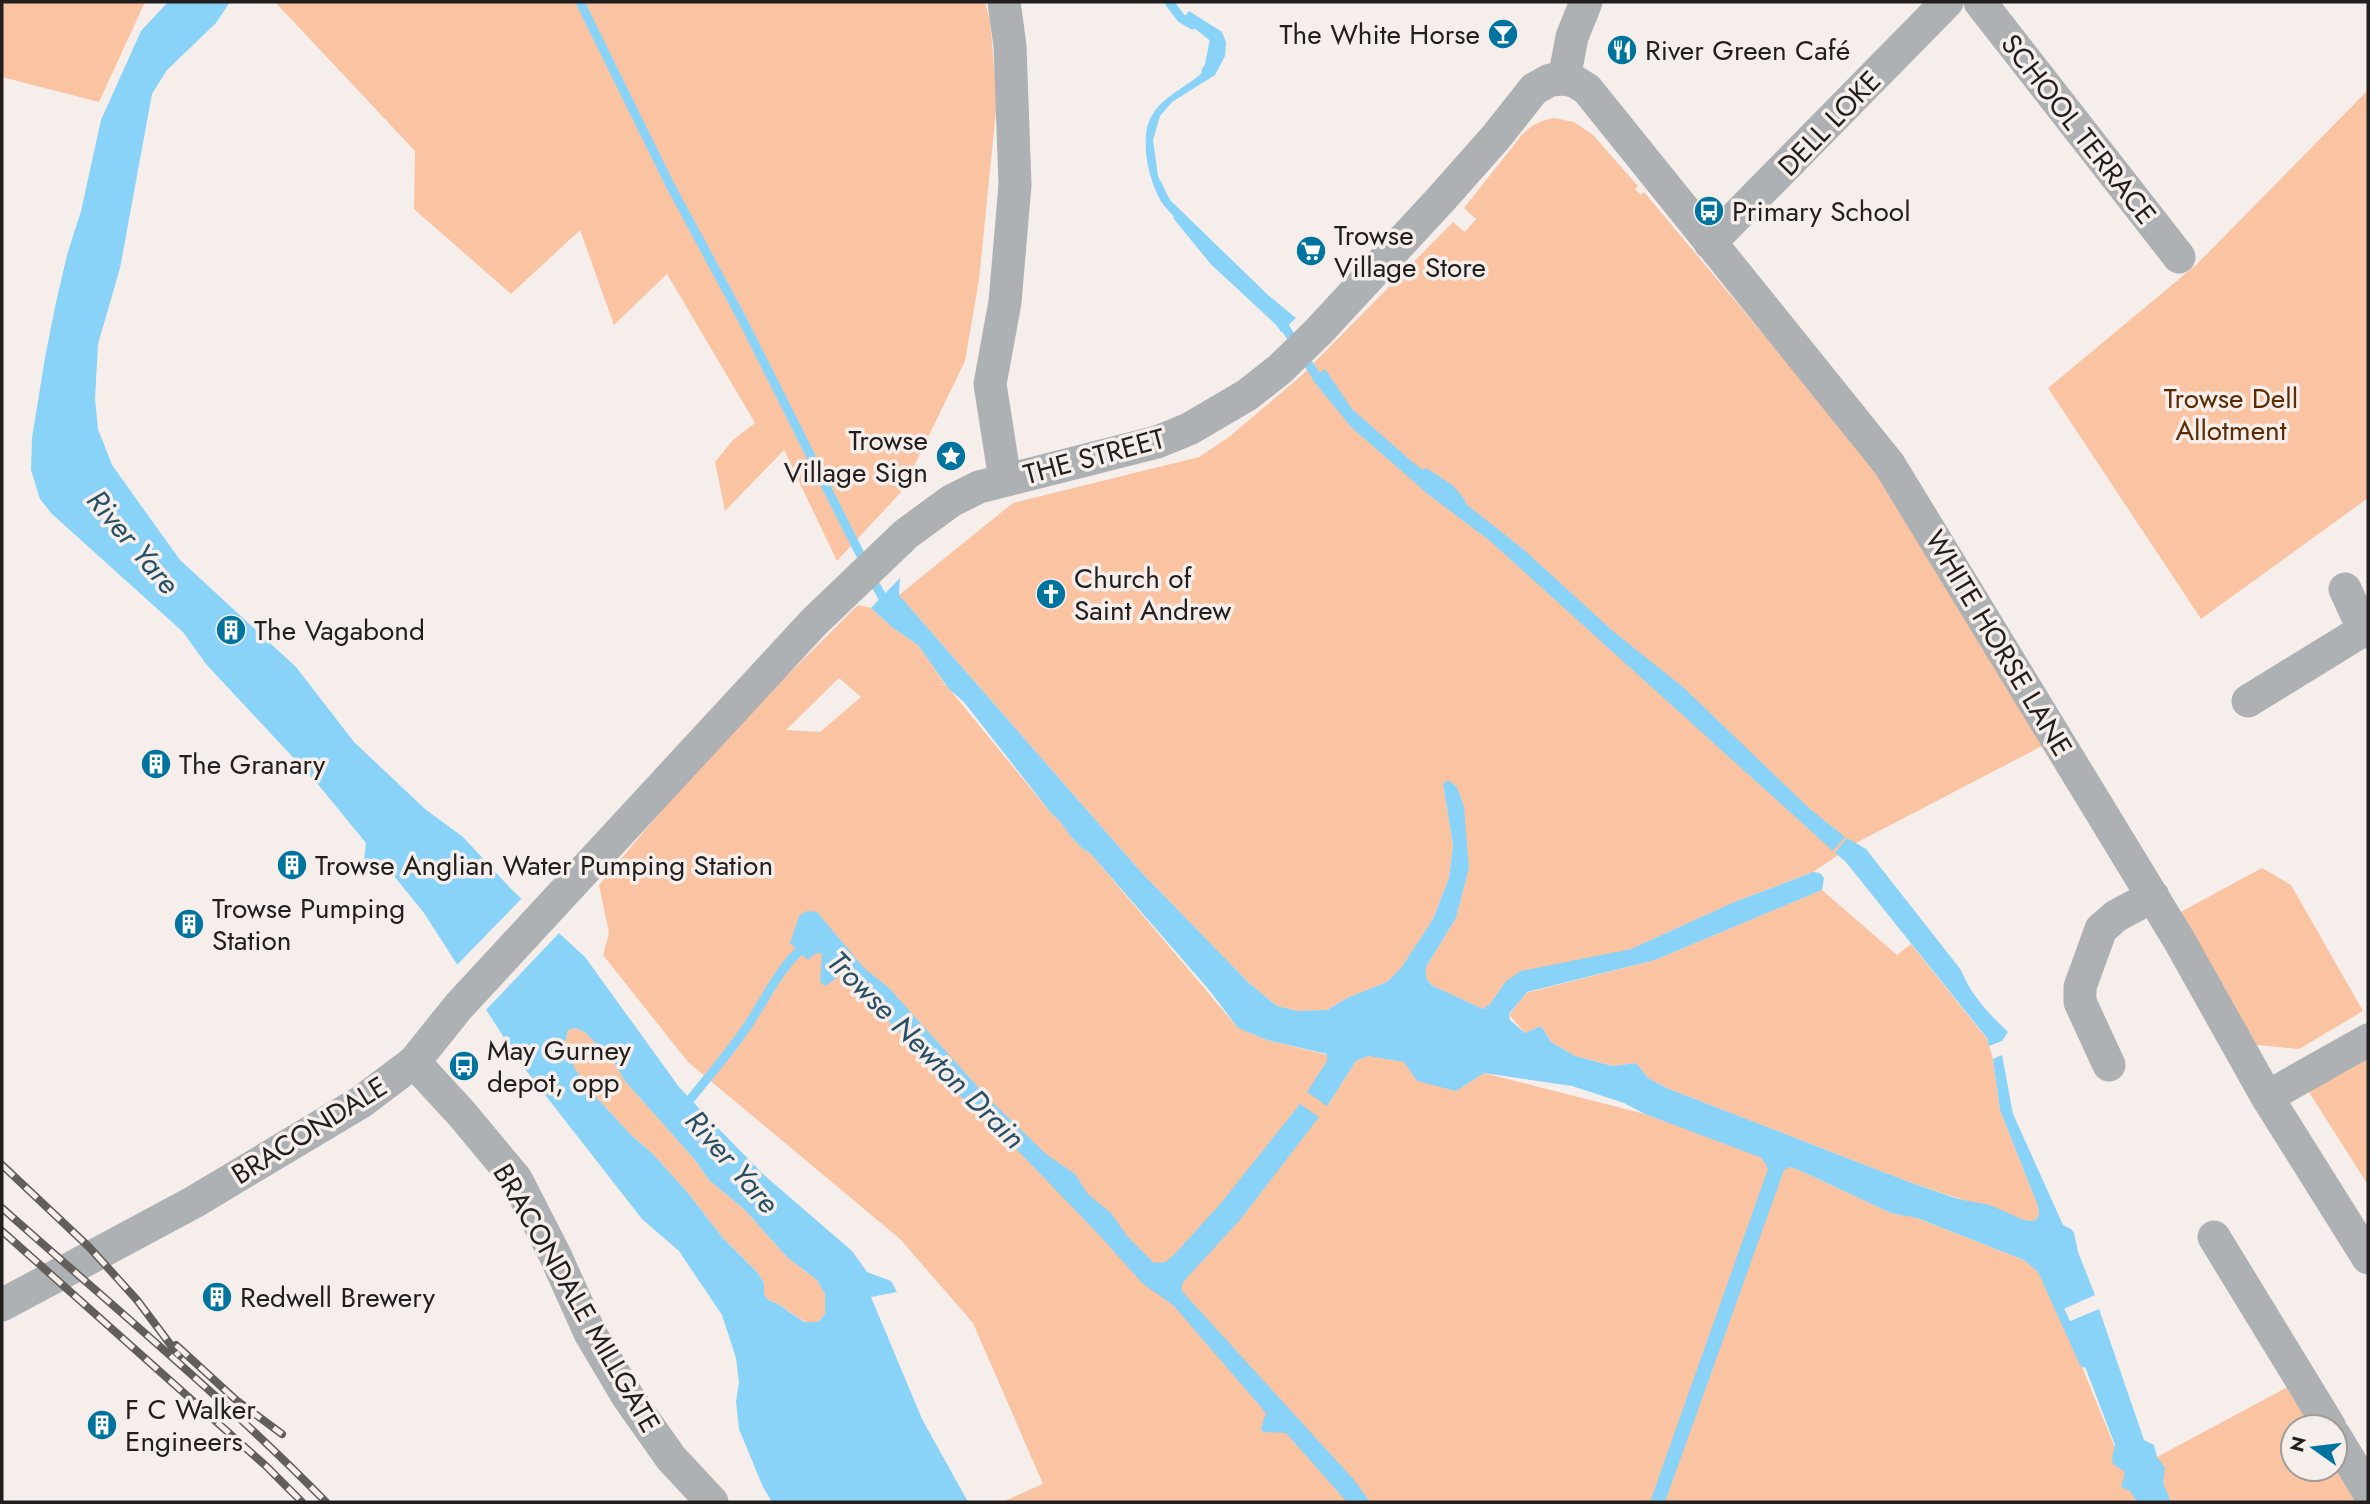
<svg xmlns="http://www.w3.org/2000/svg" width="2370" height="1504" font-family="Jost,sans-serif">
<rect width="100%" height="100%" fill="#f5eeea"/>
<path fill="#fac4a3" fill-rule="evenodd" d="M2 2H145L99 102 2 77Z
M275 2H985L990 21 997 101 979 280 965 361 902 491 837 561 784 450 725 511 715 462 733 440 755 423 667 274 614 325 580 230 511 294 414 209 415 151Z
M2368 90V498L2201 619 2048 388 2196 265Z
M1554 118 1574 122 1593 135 1638 186 1635 189 1641 195 1644 192 1877 470 2042 746 1856 843 1813 872 1732 903 1631 949 1506 981 1490 1004 1483 1009 1431 985 1426 977V967L1456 918 1469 868 1443 784 1453 845 1449 878 1433 919 1401 968 1387 982 1347 998 1327 1010 1298 1011 1277 1006 1249 983 1141 872 899 595 1013 503 1199 457 1229 437 1301 376 1453 222 1465 232 1476 219 1464 208 1521 136C1531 125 1540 121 1554 118Z
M858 605 871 608 893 628 918 645 945 684 938 685H946L1051 813C1068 827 1070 842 1090 853L1238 1028 1267 1040 1332 1056 1327 1106 1356 1061 1368 1056 1404 1062 1418 1081 1484 1073 1645 1114 1801 1171 1891 1213 1914 1217 2024 1260 2046 1279 2125 1472 2157 1457 2295 1383 2321 1427H2293V1469H2335V1450L2367 1502H1002L1043 1484 973 1323 900 1239 688 1062 603 955 609 933 599 885 715 747ZM839 678 861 697 820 732 786 730Z
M2262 868 2291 885 2363 1011 2299 1049 2257 1045 2177 914Z
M1822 890 1897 955 1911 944 1987 1039 1993 1059 2000 1110 2038 1206 2039 1216 2034 1221 2024 1220 1909 1182 1669 1089 1648 1078 1636 1063 1614 1066 1575 1056 1551 1042 1541 1026 1525 1033 1509 1015 1526 993 1655 960Z
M576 1028 586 1033 614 1063 625 1081 695 1160 709 1180 745 1210 787 1257 817 1280 825 1294V1314L818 1322H805L778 1304 768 1300 764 1294V1283L757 1272 723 1238 688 1193 653 1154 631 1135 596 1097 575 1069 565 1043 568 1030Z
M2368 1052V1185L2307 1089Z"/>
<path fill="#89d2f8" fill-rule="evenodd" d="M168 2H230L216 23 167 70 152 94 120 268 98 344 95 399 98 429 112 465 180 560 296 667 354 742 425 809 463 837 512 890 585 957 679 1087 715 1125 764 1175 852 1251 867 1272 891 1281 897 1292 871 1297 922 1419 968 1502H772L763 1487 739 1429 736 1402 739 1382 736 1358 722 1315 679 1251 642 1219 521 1064 424 913 381 860 376 865 367 863 364 860 366 843 316 782 206 664 183 632 52 514 40 499 31 470 32 438 45 358 55 307 67 255 81 211 101 120 141 31ZM576 1028 586 1033 614 1063 625 1081 695 1160 709 1180 745 1210 787 1257 817 1280 825 1294V1314L818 1322H804L778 1304 768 1300 764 1294V1283L757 1272 723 1238 688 1193 653 1154 631 1135 596 1097 575 1069 565 1043 568 1030Z
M1189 11 1222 32 1226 42 1225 56 1215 75 1172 102 1160 116 1153 140 1158 176 1170 200 1269 296 1296 318 1281 332C1257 295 1223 265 1192 233 1183 224 1170 214 1162 203 1151 185 1144 157 1146 136 1150 85 1218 88 1213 43L1183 19Z
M1325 369 1352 409 1409 459 1523 549 1614 632 1683 687 1810 809 1845 837 1833 851 1490 541 1429 495 1351 427 1312 379Z
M900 578 899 595 1141 872 1249 983 1277 1006 1298 1011 1327 1010 1347 998 1387 982 1401 968 1433 919 1449 878 1453 845 1443 784 1448 780 1457 787 1464 807 1469 868 1456 918 1426 967V977L1431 985 1483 1009 1490 1004 1506 981 1521 971 1631 949 1732 903 1813 872 1820 873 1824 878 1822 890 1655 960 1527 992 1509 1014 1510 1020 1525 1033 1541 1026 1551 1042 1575 1056 1613 1066 1636 1063 1648 1078 1669 1089 1909 1182 1958 1199 1990 1205 2024 1220 2034 1221 2039 1216 2038 1206 2000 1110 1993 1059 2002 1055 2013 1114 2063 1225 2071 1229 2074 1233 2078 1252 2095 1295 2061 1310 2046 1279 2024 1260 1917 1218 1891 1213 1801 1171 1790 1167 1784 1170 1665 1502H1650L1768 1169 1762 1158 1645 1114 1624 1103 1572 1086 1484 1073 1456 1091 1417 1081 1404 1062 1368 1056 1356 1061 1327 1106 1307 1092 1327 1061V1054L1267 1040 1238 1028 1210 991 1090 853C1070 842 1068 827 1051 813L964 702 949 689 918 645 893 628 871 608Z
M1847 838 1866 849 1961 970C1971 995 1989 1014 2008 1032L2002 1041 1989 1046 1987 1038 1845 861 1835 853Z
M807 911 817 912 864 968 889 988 986 1096 1046 1154 1075 1174 1088 1194 1111 1213 1128 1237 1154 1263 1165 1262 1173 1256 1221 1203 1300 1104 1319 1117 1240 1220 1183 1282 1181 1290 1355 1481 1370 1502H1347L1286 1433 1263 1432 1261 1428 1266 1413 1174 1306 1142 1283 1101 1237 998 1130 960 1096 852 983 841 975 825 986 820 982 822 954 816 953 808 960 790 943 799 916Z
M2099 1309 2144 1440 2154 1445 2157 1457 2165 1468 2163 1483 2171 1502H2137L2130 1491 2121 1487 2125 1472 2113 1464 2112 1458 2115 1445 2068 1322Z"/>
<path fill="#f5eeea" d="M524 896 561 931 484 1012 455 967Z"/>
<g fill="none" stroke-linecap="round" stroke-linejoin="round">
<path stroke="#89d2f8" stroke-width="9" d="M580 2 670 185 742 319 865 564
M1169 2 1181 18 1193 25
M1206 71 1209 67 1214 42
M1178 217 1214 261 1284 326 1321 383
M1426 473 1450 489 1461 502
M871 577 888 607
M685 1106C705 1080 728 1055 746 1028 764 1003 782 960 808 945
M2042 1270 2084 1363"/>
<path stroke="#aeb1b3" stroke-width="33" d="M1004 2 1010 46 1015 185 1005 302 990 384 1005 480
M1980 2 2179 257
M1564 79 1572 37 1586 2
M1710 243 1947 2
M2345 589 2362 626 2368 632
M2248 701 2365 629
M414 1062 461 1113 516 1179 555 1255 590 1333 628 1397 671 1458 712 1502
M2109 1065 2080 1002V987L2101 929 2116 916 2153 896
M2267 1097 2368 1040
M2214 1237 2330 1427
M2 1305 194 1202 361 1102 414 1062 459 1006 814 622 906 534 951 501 979 487 1157 442 1189 429 1247 395 1280 369 1319 331 1442 198 1496 137 1534 89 1550 80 1564 79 1574 81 1587 89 1889 464 2179 940 2267 1097 2368 1258
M2335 1436 2368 1491"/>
<g stroke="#625e5c" stroke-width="8">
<path id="rail" d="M2 1165 89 1247 137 1300 179 1356
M2 1208C111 1305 224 1398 326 1502
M2 1231 266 1466 302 1502
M176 1345 236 1400 282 1434"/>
</g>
<use href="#rail" stroke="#f5eeea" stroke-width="5" stroke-dasharray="16" stroke-linecap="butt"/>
</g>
<defs>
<g id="bar-disc" transform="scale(1.575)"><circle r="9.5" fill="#00749e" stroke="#f5eeea"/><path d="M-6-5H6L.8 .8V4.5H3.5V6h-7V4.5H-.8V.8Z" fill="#fff"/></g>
<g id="restaurant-disc" transform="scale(1.575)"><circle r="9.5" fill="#00749e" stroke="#f5eeea"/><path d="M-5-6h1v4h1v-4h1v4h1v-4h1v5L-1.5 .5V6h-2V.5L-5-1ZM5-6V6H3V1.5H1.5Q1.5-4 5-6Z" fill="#fff"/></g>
<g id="bus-disc" transform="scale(1.575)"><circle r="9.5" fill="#00749e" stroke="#f5eeea"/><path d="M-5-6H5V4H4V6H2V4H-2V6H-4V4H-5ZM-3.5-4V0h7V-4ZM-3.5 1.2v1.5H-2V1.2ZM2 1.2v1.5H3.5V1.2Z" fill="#fff"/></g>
<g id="supermarket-disc" transform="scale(1.575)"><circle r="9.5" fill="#00749e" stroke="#f5eeea"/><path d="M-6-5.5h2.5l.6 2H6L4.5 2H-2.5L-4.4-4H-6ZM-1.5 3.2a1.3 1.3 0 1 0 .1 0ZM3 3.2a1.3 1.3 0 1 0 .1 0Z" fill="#fff"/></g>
<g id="sight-disc" transform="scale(1.575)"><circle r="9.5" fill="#00749e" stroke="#f5eeea"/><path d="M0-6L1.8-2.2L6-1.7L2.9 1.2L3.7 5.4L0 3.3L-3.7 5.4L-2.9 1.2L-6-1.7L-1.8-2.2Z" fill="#fff"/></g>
<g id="church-disc" transform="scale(1.575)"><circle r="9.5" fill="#00749e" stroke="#f5eeea"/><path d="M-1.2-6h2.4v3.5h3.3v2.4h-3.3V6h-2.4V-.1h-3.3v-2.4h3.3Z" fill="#fff"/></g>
<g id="building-disc" transform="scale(1.575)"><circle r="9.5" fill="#00749e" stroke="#f5eeea"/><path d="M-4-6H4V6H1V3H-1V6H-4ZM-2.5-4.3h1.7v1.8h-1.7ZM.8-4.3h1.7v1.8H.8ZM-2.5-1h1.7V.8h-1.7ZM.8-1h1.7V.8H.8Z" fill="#fff"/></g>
</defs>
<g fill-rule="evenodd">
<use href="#bar-disc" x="1503" y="34"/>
<use href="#restaurant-disc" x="1622" y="50"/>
<use href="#bus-disc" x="1709" y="211"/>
<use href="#supermarket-disc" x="1311" y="251"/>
<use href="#sight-disc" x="951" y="456"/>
<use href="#church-disc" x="1051" y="594"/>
<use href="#building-disc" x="231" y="630"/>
<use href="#building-disc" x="156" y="764"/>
<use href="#building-disc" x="292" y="865"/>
<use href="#building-disc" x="189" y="924"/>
<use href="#bus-disc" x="464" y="1066"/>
<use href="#building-disc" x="217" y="1297"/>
<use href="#building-disc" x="102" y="1425"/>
</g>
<g text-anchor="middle" stroke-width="7" stroke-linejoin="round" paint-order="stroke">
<g font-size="28" fill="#211e1d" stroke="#f5eeea" text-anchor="start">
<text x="1480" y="44" text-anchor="end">The White Horse</text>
<text x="1645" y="60">River Green Café</text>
<text x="1732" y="221">Primary School</text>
<text x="1334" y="245">Trowse<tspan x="1334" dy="32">Village Store</tspan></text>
<text x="928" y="450" text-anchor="end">Trowse<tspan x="928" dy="32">Village Sign</tspan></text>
<text x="1074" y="588">Church of<tspan x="1074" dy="32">Saint Andrew</tspan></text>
<text x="254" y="640">The Vagabond</text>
<text x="179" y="774">The Granary</text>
<text x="315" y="875">Trowse Anglian Water Pumping Station</text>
<text x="212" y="918">Trowse Pumping<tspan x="212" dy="32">Station</tspan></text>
<text x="487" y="1060">May Gurney<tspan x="487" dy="32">depot, opp</tspan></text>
<text x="240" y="1307">Redwell Brewery</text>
<text x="125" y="1419">F C Walker<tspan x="125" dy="32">Engineers</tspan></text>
</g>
<g font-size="28" fill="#211e1d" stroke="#f5eeea">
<text transform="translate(1829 123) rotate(-46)" y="10">DELL LOKE</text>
<text transform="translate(2079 129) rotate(52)" y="10">SCHOOL TERRACE</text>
<text transform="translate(1094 456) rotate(-15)" y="10">THE STREET</text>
<text transform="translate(1999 643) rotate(59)" y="10">WHITE HORSE LANE</text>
<text transform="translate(309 1130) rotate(-32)" y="10">BRACONDALE</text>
<text transform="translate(577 1298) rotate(60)" y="10">BRACONDALE MILLGATE</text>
</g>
<g font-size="28" fill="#5c2b03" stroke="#f5eeea">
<text x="2231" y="408">Trowse Dell<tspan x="2231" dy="32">Allotment</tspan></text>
</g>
<g font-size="30" font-style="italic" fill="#264f64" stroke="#f5eeea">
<text transform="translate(133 542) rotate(50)" y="10">River Yare</text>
<text transform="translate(926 1050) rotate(45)" y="10">Trowse Newton Drain</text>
<text transform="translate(732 1162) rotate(49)" y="10">River Yare</text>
</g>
</g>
<rect width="2370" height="1504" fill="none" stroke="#211e1d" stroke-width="7"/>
<g transform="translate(2314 1448) rotate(284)"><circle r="33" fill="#f5eeea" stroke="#a09b98" stroke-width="2"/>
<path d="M0-5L12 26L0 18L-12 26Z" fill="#00749e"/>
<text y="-10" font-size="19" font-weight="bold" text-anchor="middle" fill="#211e1d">N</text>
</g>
</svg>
